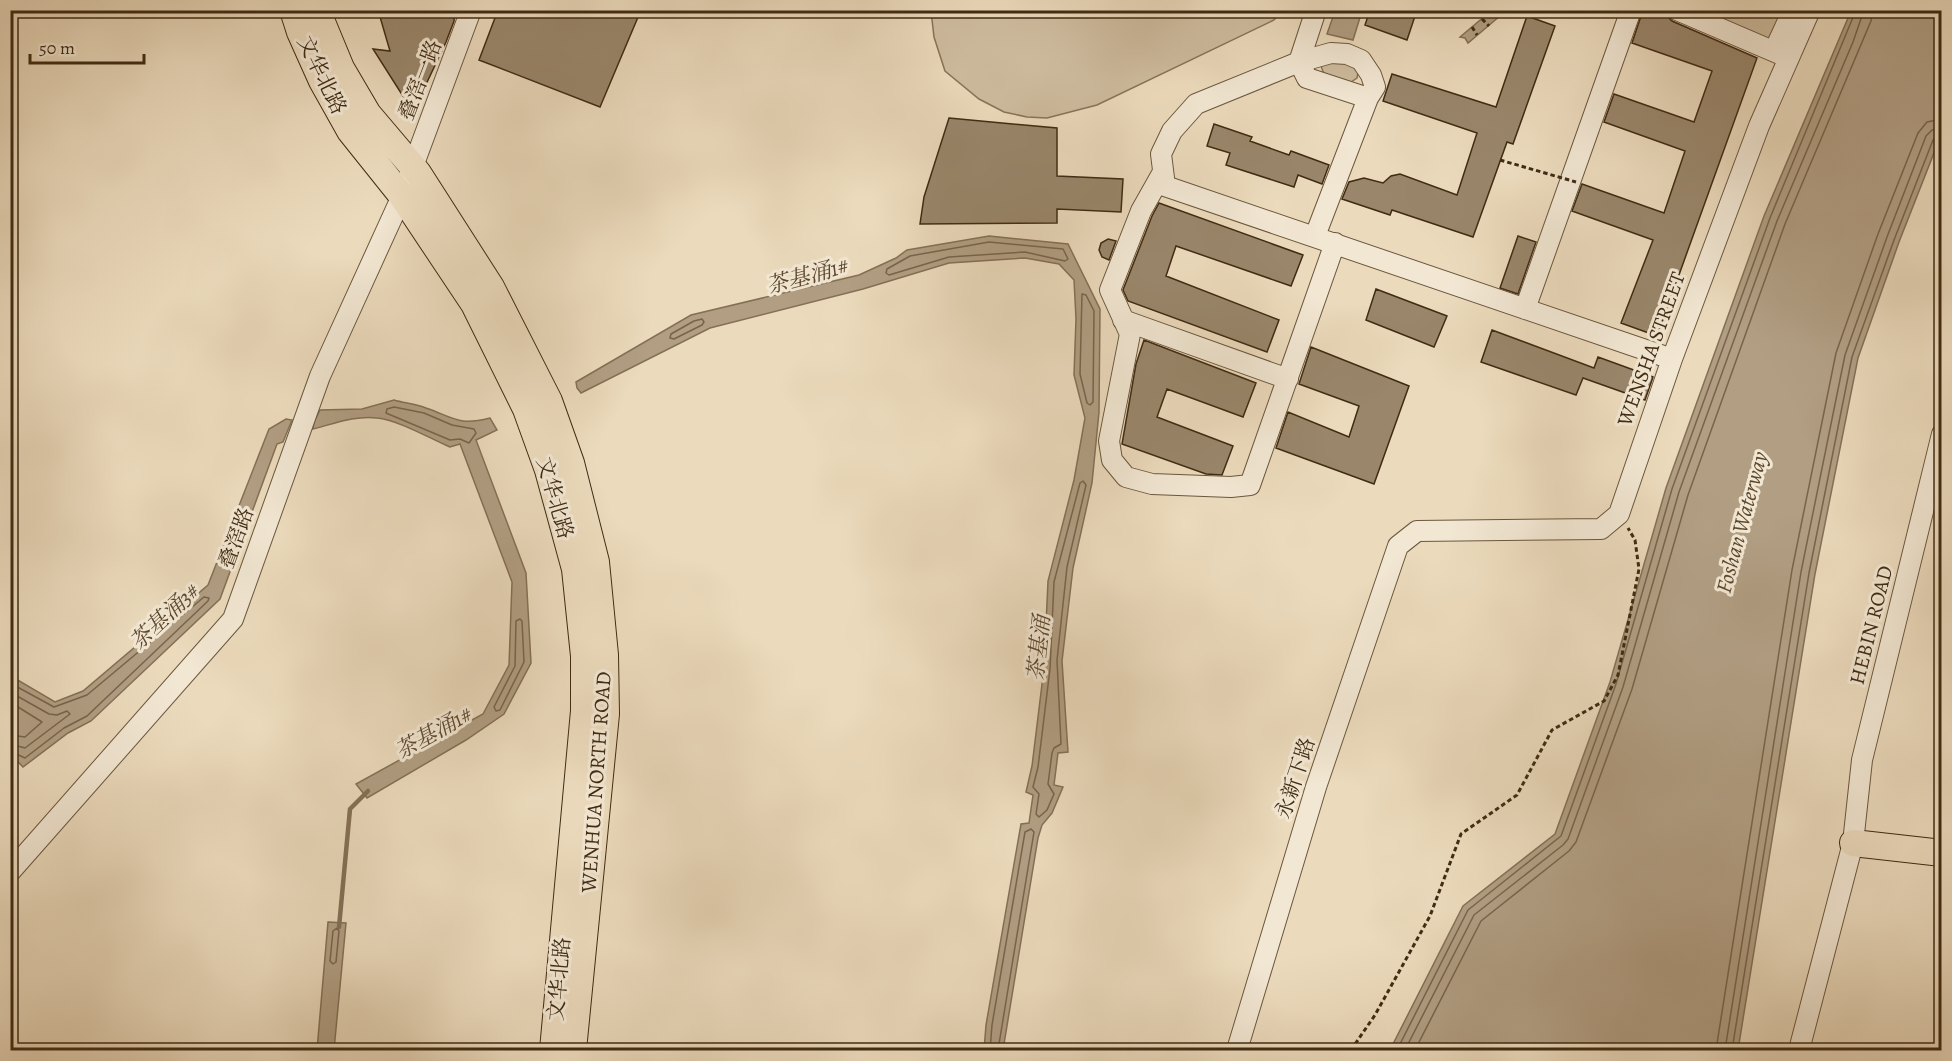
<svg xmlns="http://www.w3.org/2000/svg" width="1952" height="1061" font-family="Alegreya,'Noto Serif SC',serif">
<rect width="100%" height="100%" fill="#ebdabc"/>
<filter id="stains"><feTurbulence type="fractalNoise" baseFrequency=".00333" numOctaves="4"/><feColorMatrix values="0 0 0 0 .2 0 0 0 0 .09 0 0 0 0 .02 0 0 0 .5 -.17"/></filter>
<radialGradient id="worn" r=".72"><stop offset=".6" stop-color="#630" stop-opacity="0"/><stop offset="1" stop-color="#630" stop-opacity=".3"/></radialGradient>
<path fill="#cebc9f" stroke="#877459" stroke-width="1.5" d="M931 11V10L1282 11 1274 20 1097 105 1047 118 1027 117 1004 112 979 99 945 71 934 37Z
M1703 11H1785L1771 41Z
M1348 61 1358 72 1357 78 1348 84C1335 80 1322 79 1321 64Z"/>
<path fill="#b19e83" stroke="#847056" stroke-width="1.5" d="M1335 11H1362L1353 40 1327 34Z
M1491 11 1500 16 1468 43 1465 38 1460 37Z
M1851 11H1941V135L1899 242 1858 358 1815 574 1738 1050H1390L1463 906 1555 834 1610 682 1666 488 1764 216Z
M989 236 1068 244 1100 309 1099 412 1092 483 1073 568 1062 661 1068 752 1058 753 1054 785 1063 787 1052 813 1042 825 1038 838 1003 1050H984L986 1025 1021 824 1029 823 1033 795 1026 792 1032 766 1044 668 1048 581 1074 480 1085 418 1074 375 1076 319 1074 280 1059 264 1025 258 949 263 863 289 710 328 581 393 577 388 576 382 691 315 859 275 896 258 907 250Z
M394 400C404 403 416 404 426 408 455 418 458 426 490 418L497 430 476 440 526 573 531 663 504 714 466 740 367 798 356 784 483 714 509 665 512 582 460 444 450 447C429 438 398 420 377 418 356 415 333 424 313 429L314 422 320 410 362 409Z
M286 419 292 420 283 442 277 444 220 599 91 721 68 733 23 767 11 755V676L55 702 83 691 208 585 269 429Z
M328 922 346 923 334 1050H317Z"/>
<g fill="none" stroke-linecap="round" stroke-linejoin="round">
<path stroke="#78644b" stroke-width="1.5" d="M989 242 1063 249 1068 259 1065 261 1025 252 949 257 889 275 886 273 887 269 910 256Z
M1082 294 1086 295 1094 311 1093 402 1090 405 1087 403 1080 374Z
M702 319 704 322 702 325 674 339 670 338 671 334 694 321Z
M394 407 424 413 452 425 474 429 476 433 469 443 460 439 450 440 386 413 387 409Z
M1083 481 1086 485 1067 567 1057 660 1061 744 1054 748 1052 753 1048 784 1054 794 1047 810 1039 817 1036 814 1039 794 1033 787 1038 767 1050 669 1054 582 1080 483Z
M520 619 522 621 524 662 500 710 496 711 494 707 515 666 516 621Z
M10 683 54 707 87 695 204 597 209 598 208 601 87 716 64 728 25 758 10 751
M10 692 49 714 57 715 67 711 70 714 25 748 10 744
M10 702 42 722 25 737 10 735
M337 928 339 931 336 962 333 964 330 961 333 931Z
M990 1050 992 1025 1025 832 1031 829 1034 832 1029 862 998 1050
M1397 1050 1468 910 1561 836 1616 684 1672 489 1770 218 1856 10
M1405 1050 1474 915 1563 845 1568 839 1623 687 1679 492 1777 221 1853 42 1864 10
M1415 1050 1481 921 1569 851 1576 842 1632 689 1688 495 1785 224 1871 21 1873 10
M1716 1050 1792 570 1836 353 1878 234 1918 133 1927 122 1942 119
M1725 1050 1801 572 1845 355 1887 237 1926 136 1932 130 1942 128
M1732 1050 1809 573 1852 357 1894 240 1933 140 1937 136 1942 135"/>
<path stroke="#847056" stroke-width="4.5" d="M339 927 350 809 368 791"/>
</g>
<path fill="#99866b" stroke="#402b13" stroke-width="1.5" d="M378 10H455L454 21 446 42 413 112 373 49 390 51Z
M498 10H641L600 107 479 60Z
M1370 10H1417L1407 40 1365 25Z
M1643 10H1651L1667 16 1672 21 1757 58 1657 336 1621 323 1653 240 1572 211 1582 184 1664 213 1685 151 1604 122 1614 94 1694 122 1712 71 1632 43Z
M1527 16 1555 26 1513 144 1507 142 1473 237 1392 210 1390 215 1342 199 1349 182 1364 178 1383 183 1391 176 1400 174 1457 195 1477 133 1383 101 1392 74 1496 107Z
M949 118 1057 128V176L1123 179 1121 212 1057 209V223L920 224 924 197Z
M1214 124 1252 137 1250 141 1289 155 1291 151 1329 165 1322 184 1298 175 1294 187 1226 165 1230 153 1207 146Z
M1159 203 1303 255 1291 286 1176 246 1166 276 1279 320 1267 352 1128 301 1123 290 1152 216Z
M1518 236 1536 242 1518 294 1500 288Z
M1108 239 1116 241 1109 260 1102 257 1099 250 1101 243Z
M1376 289 1447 316 1434 347 1366 320Z
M1492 330 1594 368 1598 357 1653 377 1645 400 1583 378 1576 395 1481 362Z
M1144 340 1256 383 1243 417 1167 389 1157 417 1233 446 1222 475 1206 474 1122 444 1136 364Z
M1311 347 1409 386 1374 484 1276 448 1288 412 1349 437 1359 406 1299 384Z"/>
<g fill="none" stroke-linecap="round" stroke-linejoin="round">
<g stroke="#6b573d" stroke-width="22">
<path id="minor" d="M1316 10 1299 62 1307 78 1368 98
M1677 10 1789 58
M1774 51 1793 10
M1163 172 1141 211 1110 290 1130 334 1109 441 1112 460 1126 477 1152 484 1231 487 1250 485 1335 243
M1315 236 1368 98 1375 87 1371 75 1361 60 1347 54 1331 53 1299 62 1196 104 1172 131 1161 154 1165 186 1672 359
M1525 309 1631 10
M1123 320 1288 379
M10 872 233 619 320 376 402 196 471 10
M1237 1050 1316 787 1398 546 1417 531 1601 529 1619 514 1672 359 1759 126 1810 10
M1799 1050 1853 843 1862 760 1942 434"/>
</g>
<g stroke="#402b13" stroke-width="28">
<path id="major" d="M293 10 300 32 322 81 350 131 402 196 474 304 526 409 548 470 575 569 584 656V711L553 1050
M317 10 341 68 368 114 418 173 491 287 549 401 571 463 596 562 605 655 606 714 573 1050
M1853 843 1942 853"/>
</g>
<path stroke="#402b13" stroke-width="3" stroke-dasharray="4.5 3" stroke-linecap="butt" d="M1482 19 1489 26
M1472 27 1477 35
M1351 1050 1375 1015 1430 916 1461 834 1517 795 1552 730 1604 701 1618 675 1639 569 1635 540 1628 528"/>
<use href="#minor" stroke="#f2e7d3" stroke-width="20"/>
<use href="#major" stroke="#ebdabc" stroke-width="26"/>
<path stroke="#402b13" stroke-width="3" stroke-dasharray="4.5 3" stroke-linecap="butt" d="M1500 160 1576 182"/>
</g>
<g text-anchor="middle" stroke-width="6" stroke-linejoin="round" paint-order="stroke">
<g font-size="21" fill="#402b13" stroke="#f2e7d3">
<text transform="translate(322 75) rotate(64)" y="7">文华北路</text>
<text transform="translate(420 80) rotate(-69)" y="7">叠滘一路</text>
<text transform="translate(1651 349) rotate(-70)" y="7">WENSHA STREET</text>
<text transform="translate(555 498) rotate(74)" y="7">文华北路</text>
<text transform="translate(236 538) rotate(-70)" y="7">叠滘路</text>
<text transform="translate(1871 625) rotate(-76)" y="7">HEBIN ROAD</text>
<text transform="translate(1295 778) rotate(-72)" y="7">永新下路</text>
<text transform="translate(596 782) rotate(-86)" y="7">WENHUA NORTH ROAD</text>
<text transform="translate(559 979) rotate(-85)" y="7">文华北路</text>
</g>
<g font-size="22" font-style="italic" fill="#5c482f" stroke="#f2e7d3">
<text transform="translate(807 275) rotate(-15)" y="8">茶基涌1#</text>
<text transform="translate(1741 522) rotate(-75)" y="8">Foshan Waterway</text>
<text transform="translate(164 616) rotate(-43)" y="8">茶基涌3#</text>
<text transform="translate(1038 648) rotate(-84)" y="8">茶基涌</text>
<text transform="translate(433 732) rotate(-29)" y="8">茶基涌1#</text>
</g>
</g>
<rect width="1952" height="1061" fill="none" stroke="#ebdabc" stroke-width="36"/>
<rect x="12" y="12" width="1928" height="1037" fill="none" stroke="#402b13" stroke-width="3"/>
<rect x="18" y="18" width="1916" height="1025" fill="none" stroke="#402b13" stroke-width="1.5"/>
<path d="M30 54v9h114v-9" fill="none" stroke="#402b13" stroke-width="3"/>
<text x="39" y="54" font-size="18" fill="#402b13" stroke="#f2e7d3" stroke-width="4.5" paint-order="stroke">50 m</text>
<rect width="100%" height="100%" filter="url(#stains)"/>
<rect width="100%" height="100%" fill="url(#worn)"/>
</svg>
